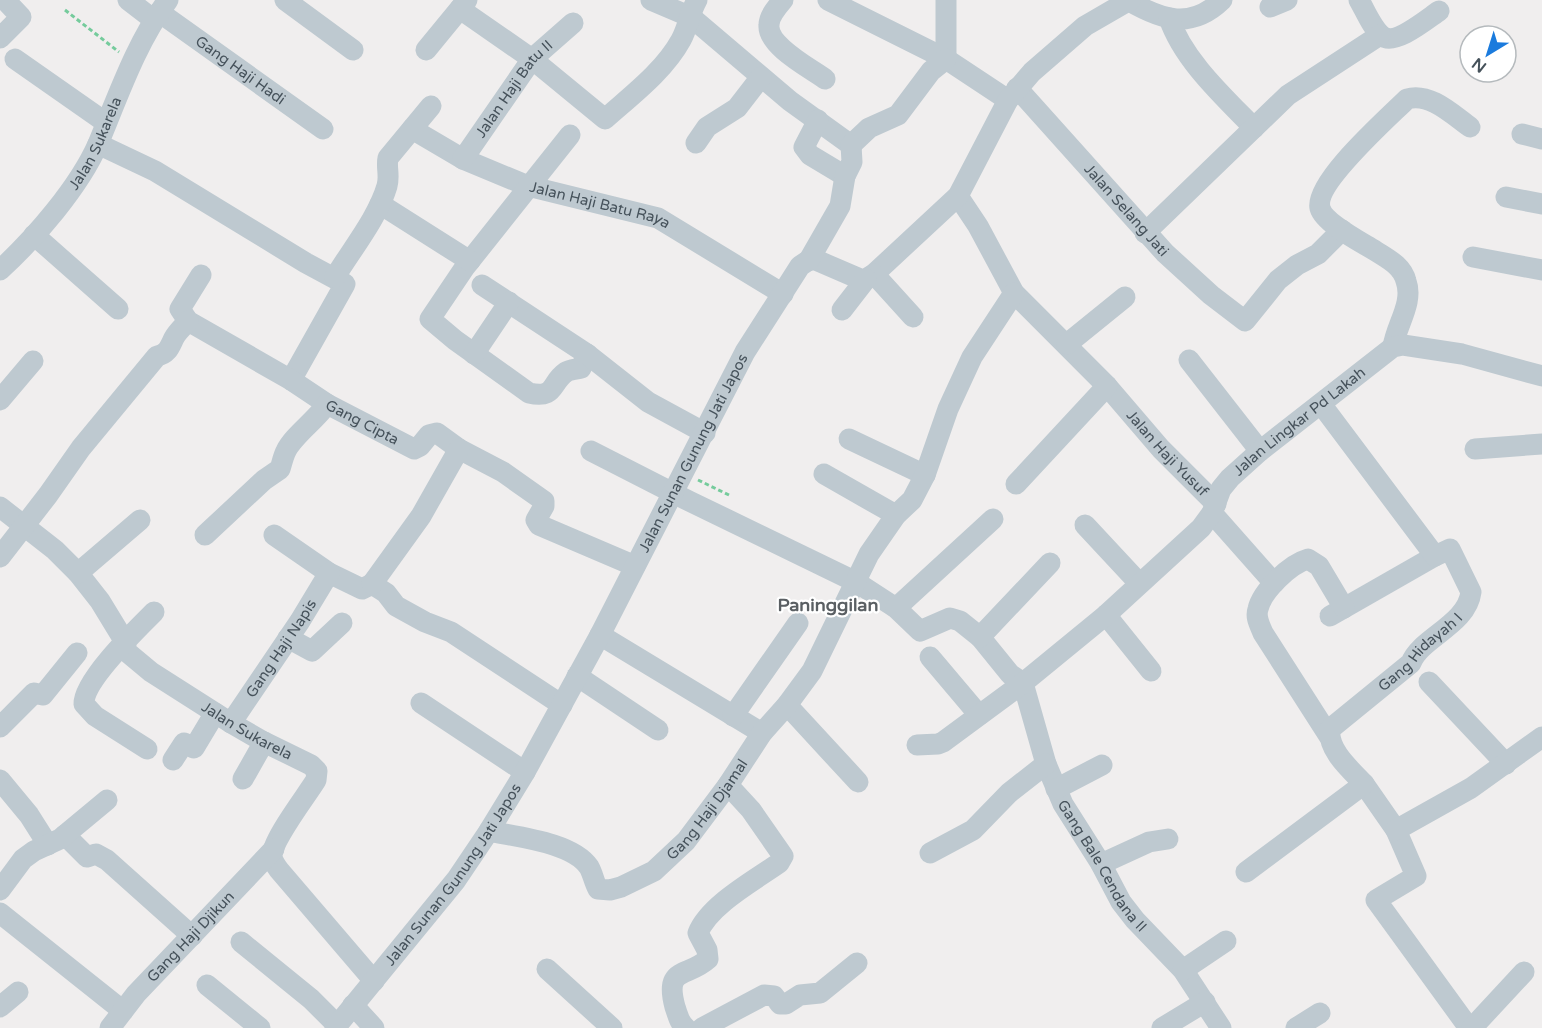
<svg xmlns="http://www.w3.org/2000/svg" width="1542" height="1028" font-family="'Varela Round',sans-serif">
<rect width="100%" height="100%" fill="#f0eeee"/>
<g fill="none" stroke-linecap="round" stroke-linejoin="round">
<path stroke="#75cb9c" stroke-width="3" stroke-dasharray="4.5 3" stroke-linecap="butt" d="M65 10 119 52
M698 480 729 495"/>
<g stroke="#bec9d0" stroke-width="21">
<path d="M128 0 154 20"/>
<path d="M285 0 353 50"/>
<path d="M651 0 691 17 790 101 851 145"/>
<path d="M783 0C777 7 769 16 769 25 767 46 810 68 825 79"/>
<path d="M828 0 946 59 1008 100"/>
<path d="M946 0V59"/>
<path d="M1359 0C1365 10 1372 28 1382 36 1395 46 1427 19 1439 11"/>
<path d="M1129 1C1162 20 1191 30 1222 0"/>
<path d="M1270 7 1287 0"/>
<path d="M460 9 532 59 605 119C632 95 664 71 681 40 688 27 690 12 697 0"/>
<path id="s1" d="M159 12 323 129"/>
<path d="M1169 18C1183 60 1224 97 1254 128"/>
<path d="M0 38 21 17 5 0"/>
<path d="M426 50 467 0"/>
<path d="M15 59 105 122"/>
<path id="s2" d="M1017 88 1165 253 1211 295 1245 321 1278 280 1297 265 1318 254 1342 230"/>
<path d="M818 120 804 147 810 155 845 176"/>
<path id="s3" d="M412 129 463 159 528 186 658 218 783 294"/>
<path d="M1522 134 1542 139"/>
<path d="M570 135 465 267 430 319 455 340 529 393C556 399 550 383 566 372 569 370 577 369 581 368L587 354"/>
<path d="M696 143 707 127 737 108 761 77"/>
<path d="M98 144 155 171 306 263 345 284 291 380"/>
<path d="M851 145 869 128 898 115 931 71 946 59"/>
<path id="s4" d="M463 159 532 59 573 23"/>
<path id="s5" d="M958 196 978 226 1014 293 1107 386 1161 449 1216 504"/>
<path d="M1506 197 1542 204"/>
<path d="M380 204 470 261"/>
<path d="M1145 233 1288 95 1380 35"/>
<path d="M34 235 118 309"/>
<path d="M1473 257 1542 270"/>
<path d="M809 260H816L860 279H866L874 274 958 196 1008 100 1032 72 1085 26 1130 0"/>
<path id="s6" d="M0 270C35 238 79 187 98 144 119 94 136 43 168 0"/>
<path d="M874 274 913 317"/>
<path id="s7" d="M201 275 180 309 188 321 291 380 327 404 414 449 420 446 429 435 437 433 459 449 503 472 544 501V506L536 520 539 525 635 566"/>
<path d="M335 277C352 249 378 217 387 186 390 176 386 167 388 158L431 106"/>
<path d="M482 285 587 354 648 402 705 433"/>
<path d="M842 310 866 279"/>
<path d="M1067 344 1125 297"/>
<path d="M1393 347C1396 325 1414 303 1406 281 1402 265 1386 258 1374 250 1361 242 1324 223 1320 208 1314 183 1388 118 1407 99 1430 92 1453 115 1470 127"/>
<path d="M474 354 509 302"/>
<path d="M1189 360 1260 451"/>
<path d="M0 400 33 361"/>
<path d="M849 439 925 475"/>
<path d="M1475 449 1542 444"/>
<path d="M591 451 689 501 856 582 896 608 920 631 950 618 960 621 980 637 1010 674 1023 683"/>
<path d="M824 474 896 515"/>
<path d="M1016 484 1107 386"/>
<path id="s8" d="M0 507 55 550 78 573 100 601 125 642 127 652 151 672 231 723 264 742 311 765 317 771 316 780C307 795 271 841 272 857 273 862 276 866 279 870L374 981"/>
<path d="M1212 513 1274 583"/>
<path d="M1085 525 1139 583"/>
<path d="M205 535 264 480 280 469C282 463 283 457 286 451 293 436 316 420 327 404"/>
<path d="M274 535 329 573 362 589 372 584 386 593 396 606 425 622 451 632 562 705"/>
<path d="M0 557 48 495 81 448 157 356C168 354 170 346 174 338 177 332 184 326 188 321"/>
<path d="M78 573 140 520"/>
<path d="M372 584 421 516 459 449"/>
<path d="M896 608 993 519"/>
<path d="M1106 615 1151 671"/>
<path d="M1330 616 1435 556"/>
<path d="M600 635 762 733"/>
<path d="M980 637 1050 563"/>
<path d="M288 638 312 651 342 623"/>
<path d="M930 657 979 715"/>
<path d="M577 676 658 730"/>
<path d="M1429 682 1506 764"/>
<path id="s9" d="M1023 683 1046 764 1063 804 1101 864 1121 902 1135 920 1183 970 1221 1028"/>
<path d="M421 703 525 772"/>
<path d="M787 705 858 782"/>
<path d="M733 716 798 623"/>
<path id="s10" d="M231 723 300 621 329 573"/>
<path d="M0 727 34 693 43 695 77 653"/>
<path d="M1329 736 1263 633C1260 625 1255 618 1258 609 1262 591 1290 564 1308 559L1319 566 1344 608"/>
<path id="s11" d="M917 745 938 744 943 742 1023 683 1106 615 1201 528 1212 513 1221 489 1230 478 1260 451 1393 347 1403 345 1462 354 1542 376"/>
<path d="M147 749 95 716 84 704C83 681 137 629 154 612"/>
<path d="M173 760 184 743 194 748 215 713"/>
<path d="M243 779 264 742"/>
<path d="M0 780 29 815 48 845"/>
<path d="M1364 784 1396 830 1416 876 1376 900 1469 1028"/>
<path d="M1056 789 1102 765"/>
<path d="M1396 830 1471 788 1542 737"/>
<path id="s12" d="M489 831C516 837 572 842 589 867 593 874 594 882 598 889L610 890 621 887 654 871 686 841 728 785 762 733 787 705 812 671 869 554 896 515 912 500 925 475 948 409 972 357 1014 293"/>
<path d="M65 835 87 857 96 854 107 860 192 936"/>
<path d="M930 853 973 830 1009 793 1046 764"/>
<path d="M1101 864 1149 842 1168 839"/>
<path id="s13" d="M1246 872 1364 784C1351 770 1327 750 1330 729L1411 663C1420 638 1467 625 1471 592L1450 549 1435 556 1321 404"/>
<path d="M0 890 23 859 34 851 60 839 107 800"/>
<path d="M0 913 123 1011"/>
<path d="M241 942 311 999 337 1025"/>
<path d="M547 969 612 1028"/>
<path d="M1183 970 1226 941"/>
<path d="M207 985 260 1028"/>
<path d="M353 1005 374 1028"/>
<path d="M0 1007 18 992"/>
<path id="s14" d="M110 1028 136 994 274 849"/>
<path id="s15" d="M335 1028 456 880 489 831 525 772 600 635 745 352 800 266 809 260 840 206 845 176 852 162 851 145"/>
<path d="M686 1028C679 1023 678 1015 675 1007 664 966 687 978 708 959L707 950 698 933C709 905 755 880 779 863L783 856 751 810 728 785"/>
<path d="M702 1028 764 995 774 996 780 1004H786L800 995 820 993 857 963"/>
<path d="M1162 1028 1205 1002"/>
<path d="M1296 1028 1320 1013"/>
<path d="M1472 1028 1524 972"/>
</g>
</g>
<g text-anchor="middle" stroke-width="4.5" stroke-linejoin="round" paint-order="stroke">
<g font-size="15" fill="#46525b" stroke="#fff">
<text dy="5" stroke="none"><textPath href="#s1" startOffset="100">Gang Haji Hadi</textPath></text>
<text dy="5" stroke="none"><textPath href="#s4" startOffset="87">Jalan Haji Batu II</textPath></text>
<text dy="5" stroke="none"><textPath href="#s6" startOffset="160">Jalan Sukarela</textPath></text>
<text dy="5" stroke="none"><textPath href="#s3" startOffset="204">Jalan Haji Batu Raya</textPath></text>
<text dy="5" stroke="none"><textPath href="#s2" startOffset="164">Jalan Selang Jati</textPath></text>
<text dy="5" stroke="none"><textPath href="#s7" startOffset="256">Gang Cipta</textPath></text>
<text dy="5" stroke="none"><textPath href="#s11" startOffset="510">Jalan Lingkar Pd Lakah</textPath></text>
<text dy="5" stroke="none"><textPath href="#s15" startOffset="680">Jalan Sunan Gunung Jati Japos</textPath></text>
<text dy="5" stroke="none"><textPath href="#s5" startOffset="334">Jalan Haji Yusuf</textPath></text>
<text dy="5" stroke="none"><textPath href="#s10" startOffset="90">Gang Haji Napis</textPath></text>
<text dy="5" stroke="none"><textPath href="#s13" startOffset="333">Gang Hidayah I</textPath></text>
<text dy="5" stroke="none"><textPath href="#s8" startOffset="340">Jalan Sukarela</textPath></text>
<text dy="5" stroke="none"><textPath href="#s12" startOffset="274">Gang Haji Djamal</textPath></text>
<text dy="5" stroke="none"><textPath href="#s9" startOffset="201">Gang Bale Cendana II</textPath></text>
<text dy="5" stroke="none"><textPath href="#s15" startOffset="194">Jalan Sunan Gunung Jati Japos</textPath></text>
<text dy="5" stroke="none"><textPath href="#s14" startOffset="122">Gang Haji Djikun</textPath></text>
</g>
<g font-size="18" font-weight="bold" fill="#5a5f63" stroke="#fff">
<text x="828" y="611">Paninggilan</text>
</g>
</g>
<g transform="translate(1488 54) rotate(218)"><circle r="28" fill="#ffffff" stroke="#b5babd" stroke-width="1.5"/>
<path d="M0-4.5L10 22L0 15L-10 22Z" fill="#1b7bdd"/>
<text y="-9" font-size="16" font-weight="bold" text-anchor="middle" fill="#46525b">N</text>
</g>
</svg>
